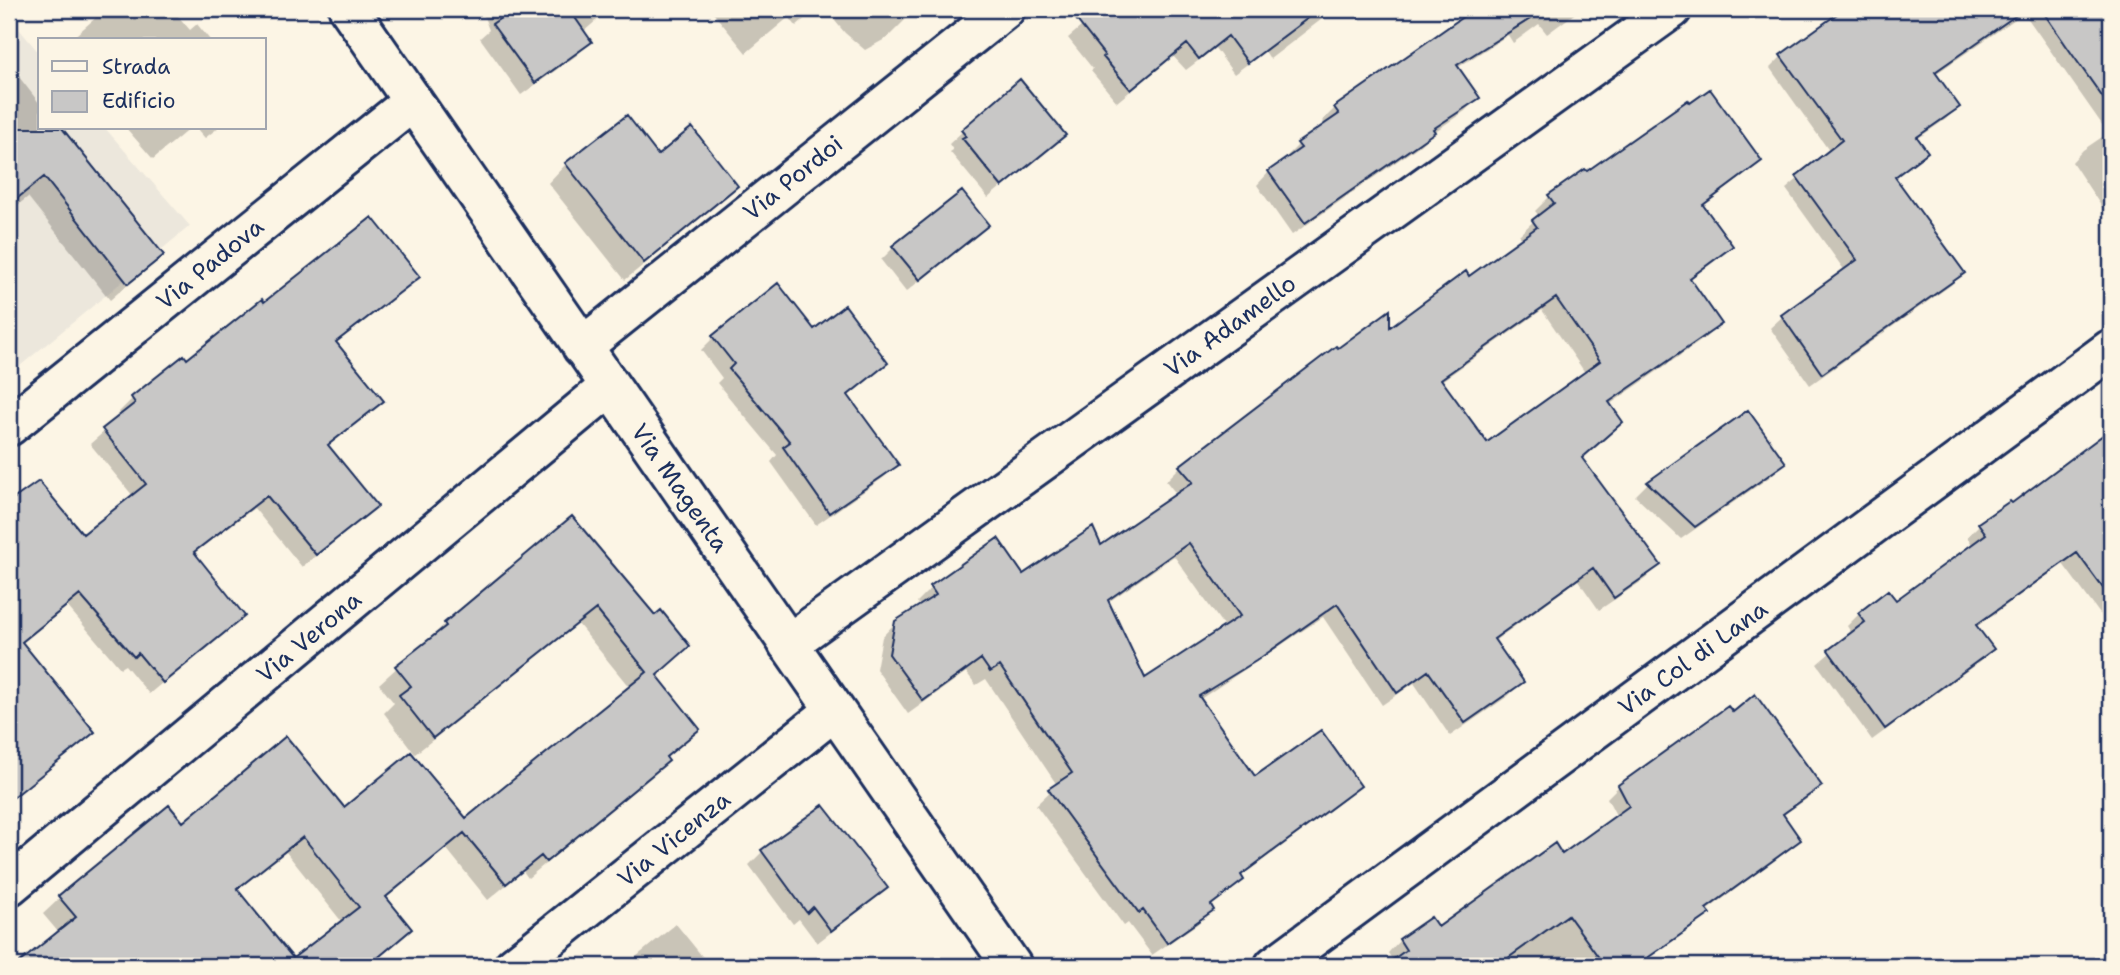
<svg xmlns="http://www.w3.org/2000/svg" width="2120" height="975" font-family="'Shantell Sans',sans-serif">
<rect width="100%" height="100%" fill="#fcf5e5"/>
<filter id="ink" filterUnits="userSpaceOnUse"><feTurbulence type="fractalNoise" baseFrequency=".0143" numOctaves="2"/><feDisplacementMap in="SourceGraphic" scale="14" xChannelSelector="R" yChannelSelector="G"/><feConvolveMatrix kernelMatrix="1 2 1 2 8 2 1 2 1" color-interpolation-filters="sRGB"/></filter>
<g filter="url(#ink)">
<path fill="#ece7dc" d="M9 17 40 54V128H105L190 226 9 375Z"/>
<path fill="#0003" fill-rule="evenodd" d="M106 9H129L131 11 133 9H172L190 30 197 24 210 40H70Z
M481 9H602L605 13 583 32 590 42 577 55 521 95 480 38 489 30Z
M710 9H816L796 26 789 17 746 53Z
M825 9H916L887 38 865 50 845 33Z
M1102 9H1335L1270 59 1265 51 1234 74 1215 48 1186 70 1173 56 1117 102 1091 71 1093 69 1068 38Z
M1475 9H1581L1547 34 1539 24 1513 43 1508 35 1457 68 1477 98 1465 111 1434 132 1420 145 1292 235 1257 185 1269 172 1287 160 1286 157 1299 144 1326 125 1322 121 1335 108Z
M1879 9H2111V221L2072 162 2083 150 2108 133 2024 13 1934 75 1957 107 1946 119 1917 139 1926 152 1894 178 1962 273 1951 285 1810 385 1770 328 1782 317 1845 271 1786 189 1830 152 1770 68 1781 57 1845 10 1855 24Z
M9 64 40 104V128H60L161 255 110 300 28 197 9 212Z
M126 128H190L153 159Z
M196 128H218L205 138Z
M963 131 1063 135 988 198 950 152 953 150 949 144Z
M658 157 736 186 717 204 625 280 548 183 566 164Z
M1760 161 1746 174 1702 207 1730 246 1716 260 1689 280 1719 324 1705 338 1609 405 1581 458 1659 565 1645 579 1599 610 1578 580 1493 642 1522 682 1508 696 1450 736 1414 683 1382 705 1323 617 1199 700 1255 778 1359 785 1345 799 1240 877 1242 879 1210 907 1211 910 1197 924 1152 955 1128 923 1124 926 1036 805 1057 785 986 679 976 685 966 672 908 714 876 669 882 637 896 622 921 607 917 602 931 588 1023 576 1100 547 1177 495 1166 481 1180 467 1336 349 1337 351 1388 330 1469 278 1522 240 1519 235 1539 216 1535 211 1549 197ZM1542 310 1586 374 1487 444 1440 382ZM1174 556 1225 628 1144 681 1107 603Z
M987 225 906 292 881 260 894 247Z
M417 277 335 344 382 401 327 447 376 506 302 567 254 508 193 554 243 615 149 694 125 665 120 668 67 606 21 643 93 731 9 802V493L15 500 82 536 133 496 90 444 122 416 119 412 132 399 184 357 187 362 264 304Z
M714 337 886 363 847 397 896 465 883 478 816 525 771 462 777 455 717 383 722 378 701 350Z
M2111 431V629L2063 564 1976 627 1992 649 1979 662 1872 740 1817 664 1852 634 1847 626 1859 614 1895 602 1973 546 1967 537 1979 525 2010 503 2011 505Z
M1784 463 1771 476 1681 539 1635 496 1648 483Z
M572 518 655 676 697 728 665 758 667 761 650 778 528 878 523 871 488 900 446 848 385 899 392 945 370 966H18L59 933 43 914 60 898 182 824 344 809 466 821 630 688 578 624 415 754 384 713 394 703 379 684 445 624ZM286 852 342 922 292 961 236 891Z
M1619 786H1820L1808 798 1782 816 1799 839 1787 851 1706 911 1707 913 1696 925 1637 966H1382L1392 959 1388 953 1400 940 1438 930 1561 857 1617 817 1607 798Z
M822 807 885 888 872 901 817 943 799 919 793 924 749 865 762 852Z
M676 924 710 966H625Z
M748 955 758 966H734Z"/>
<path fill="#c8c7c6" stroke="#1b2f5e" stroke-width="2" fill-rule="evenodd" d="M514 9H569L592 42 535 83 492 24Z
M1068 9H1320L1248 63 1228 36 1199 59 1187 44 1131 90 1103 57 1105 56Z
M1474 9H1546L1457 65 1480 98 1433 129 1435 132 1305 223 1268 171 1301 148 1297 143 1339 114 1334 107Z
M1844 9H2025L1935 72 1960 107 1917 137 1928 152 1895 177 1965 273 1822 374 1781 315 1857 260 1796 176 1842 140 1780 55Z
M2041 9H2111V109L2072 54Z
M1020 79 1066 135 1002 187 962 138 966 136 961 130Z
M1710 89 1762 161 1703 205 1733 246 1690 278 1722 324 1609 402 1623 422 1582 458 1661 565 1614 598 1593 568 1494 639 1524 682 1465 723 1428 671 1397 693 1337 604 1256 661 1199 696 1255 776 1321 730 1361 786 1241 875 1244 880 1211 905 1214 910 1167 943 1143 910 1139 913 1048 789 1072 773 1000 666 990 672 981 659 923 701 889 654 895 621 936 595 930 586 998 538 1023 574 1093 527 1101 545 1193 482 1179 466 1336 346 1338 348 1390 310V327L1466 271 1469 276 1537 227 1532 220 1554 203 1548 195 1585 169 1587 171 1688 100 1690 103ZM1556 298 1600 361 1487 442 1441 379ZM1189 543 1240 616 1145 678 1108 600Z
M627 115 658 155 692 127 738 186 644 263 565 163Z
M9 128H62L164 255 128 284 44 177 9 205Z
M962 191 989 225 920 280 892 246Z
M372 217 420 277 336 342 384 401 328 445 378 506 316 555 267 496 194 552 245 616 163 683 138 653 134 657 80 595 22 642 95 732 9 801V502L39 481 83 534 146 484 102 429 135 403 131 397 184 355 187 359 262 299 264 302Z
M778 283 814 329 845 305 888 363 848 395 899 465 829 513 783 447 790 442 729 369 734 364 712 336Z
M1748 410 1786 463 1695 527 1647 482Z
M2111 429V599L2077 553 1976 625 1994 649 1885 729 1828 650 1865 622 1858 613 1888 590 1896 600 1986 534 1978 523 2010 501 2012 503Z
M572 516 655 615 661 610 690 646 657 675 700 729 666 757 669 761 546 862 541 856 506 884 464 833 386 897 412 929 368 966H15L76 917 58 896 169 805 183 822 286 736 344 807 411 752 466 818 504 787 647 672 596 609 433 738 399 695 411 686 395 666 446 626 444 623ZM303 837 359 907 293 958 237 889Z
M1755 694 1822 786 1783 814 1801 840 1706 909 1710 914 1636 966H1605L1568 915 1497 966H1384L1406 950 1399 939 1431 917 1438 927 1555 843 1562 854 1629 806 1618 785 1728 706 1733 712Z
M823 805 888 888 831 931 813 907 807 913 761 850Z"/>
<g fill="none" stroke-linecap="round" stroke-linejoin="round">
<g stroke="#1b2f5e" stroke-width="44">
<path id="street" d="M582 347 1005 9
M9 426 412 102
M788 644 1672 9
M9 886 609 387
M514 966 834 711
M1274 966 2111 349"/>
</g>
<g stroke="#1b2f5e" stroke-width="44">
<path id="secondary" d="M349 9 1012 966"/>
</g>
<use href="#street" stroke="#fcf5e5" stroke-width="38"/>
<use href="#secondary" stroke="#fcf5e5" stroke-width="38"/>
</g>
</g>
<g text-anchor="middle" stroke-width="5" stroke-linejoin="round" paint-order="stroke">
<g font-size="24" fill="#1b2f5e" stroke="#fcf5e5">
<text transform="translate(793 178) rotate(-39)" y="8">Via Pordoi</text>
<text transform="translate(210 264) rotate(-39)" y="8">Via Padova</text>
<text transform="translate(1230 326) rotate(-36)" y="8">Via Adamello</text>
<text transform="translate(680 488) rotate(55)" y="8">Via Magenta</text>
<text transform="translate(309 637) rotate(-40)" y="8">Via Verona</text>
<text transform="translate(1693 658) rotate(-36)" y="8">Via Col di Lana</text>
<text transform="translate(674 839) rotate(-39)" y="8">Via Vicenza</text>
</g>
</g>
<rect width="2120" height="975" fill="none" stroke="#fcf5e5" stroke-width="35"/>
<rect x="18" y="18" width="2085" height="940" fill="none" stroke="#1b2f5e" stroke-width="2.5" filter="url(#ink)"/>
<rect x="38" y="38" width="228" height="91" fill="#fcf5e5" stroke="#a2a6af" stroke-width="2"/>
<rect x="52" y="61" width="35" height="10" fill="#fcf5e5" stroke="#a2a6af" stroke-width="2"/>
<text x="102" y="74" font-size="21" fill="#1b2f5e">Strada</text>
<rect x="52" y="91" width="35" height="21" fill="#c8c7c6" stroke="#a2a6af" stroke-width="2"/>
<text x="102" y="108" font-size="21" fill="#1b2f5e">Edificio</text>
</svg>
